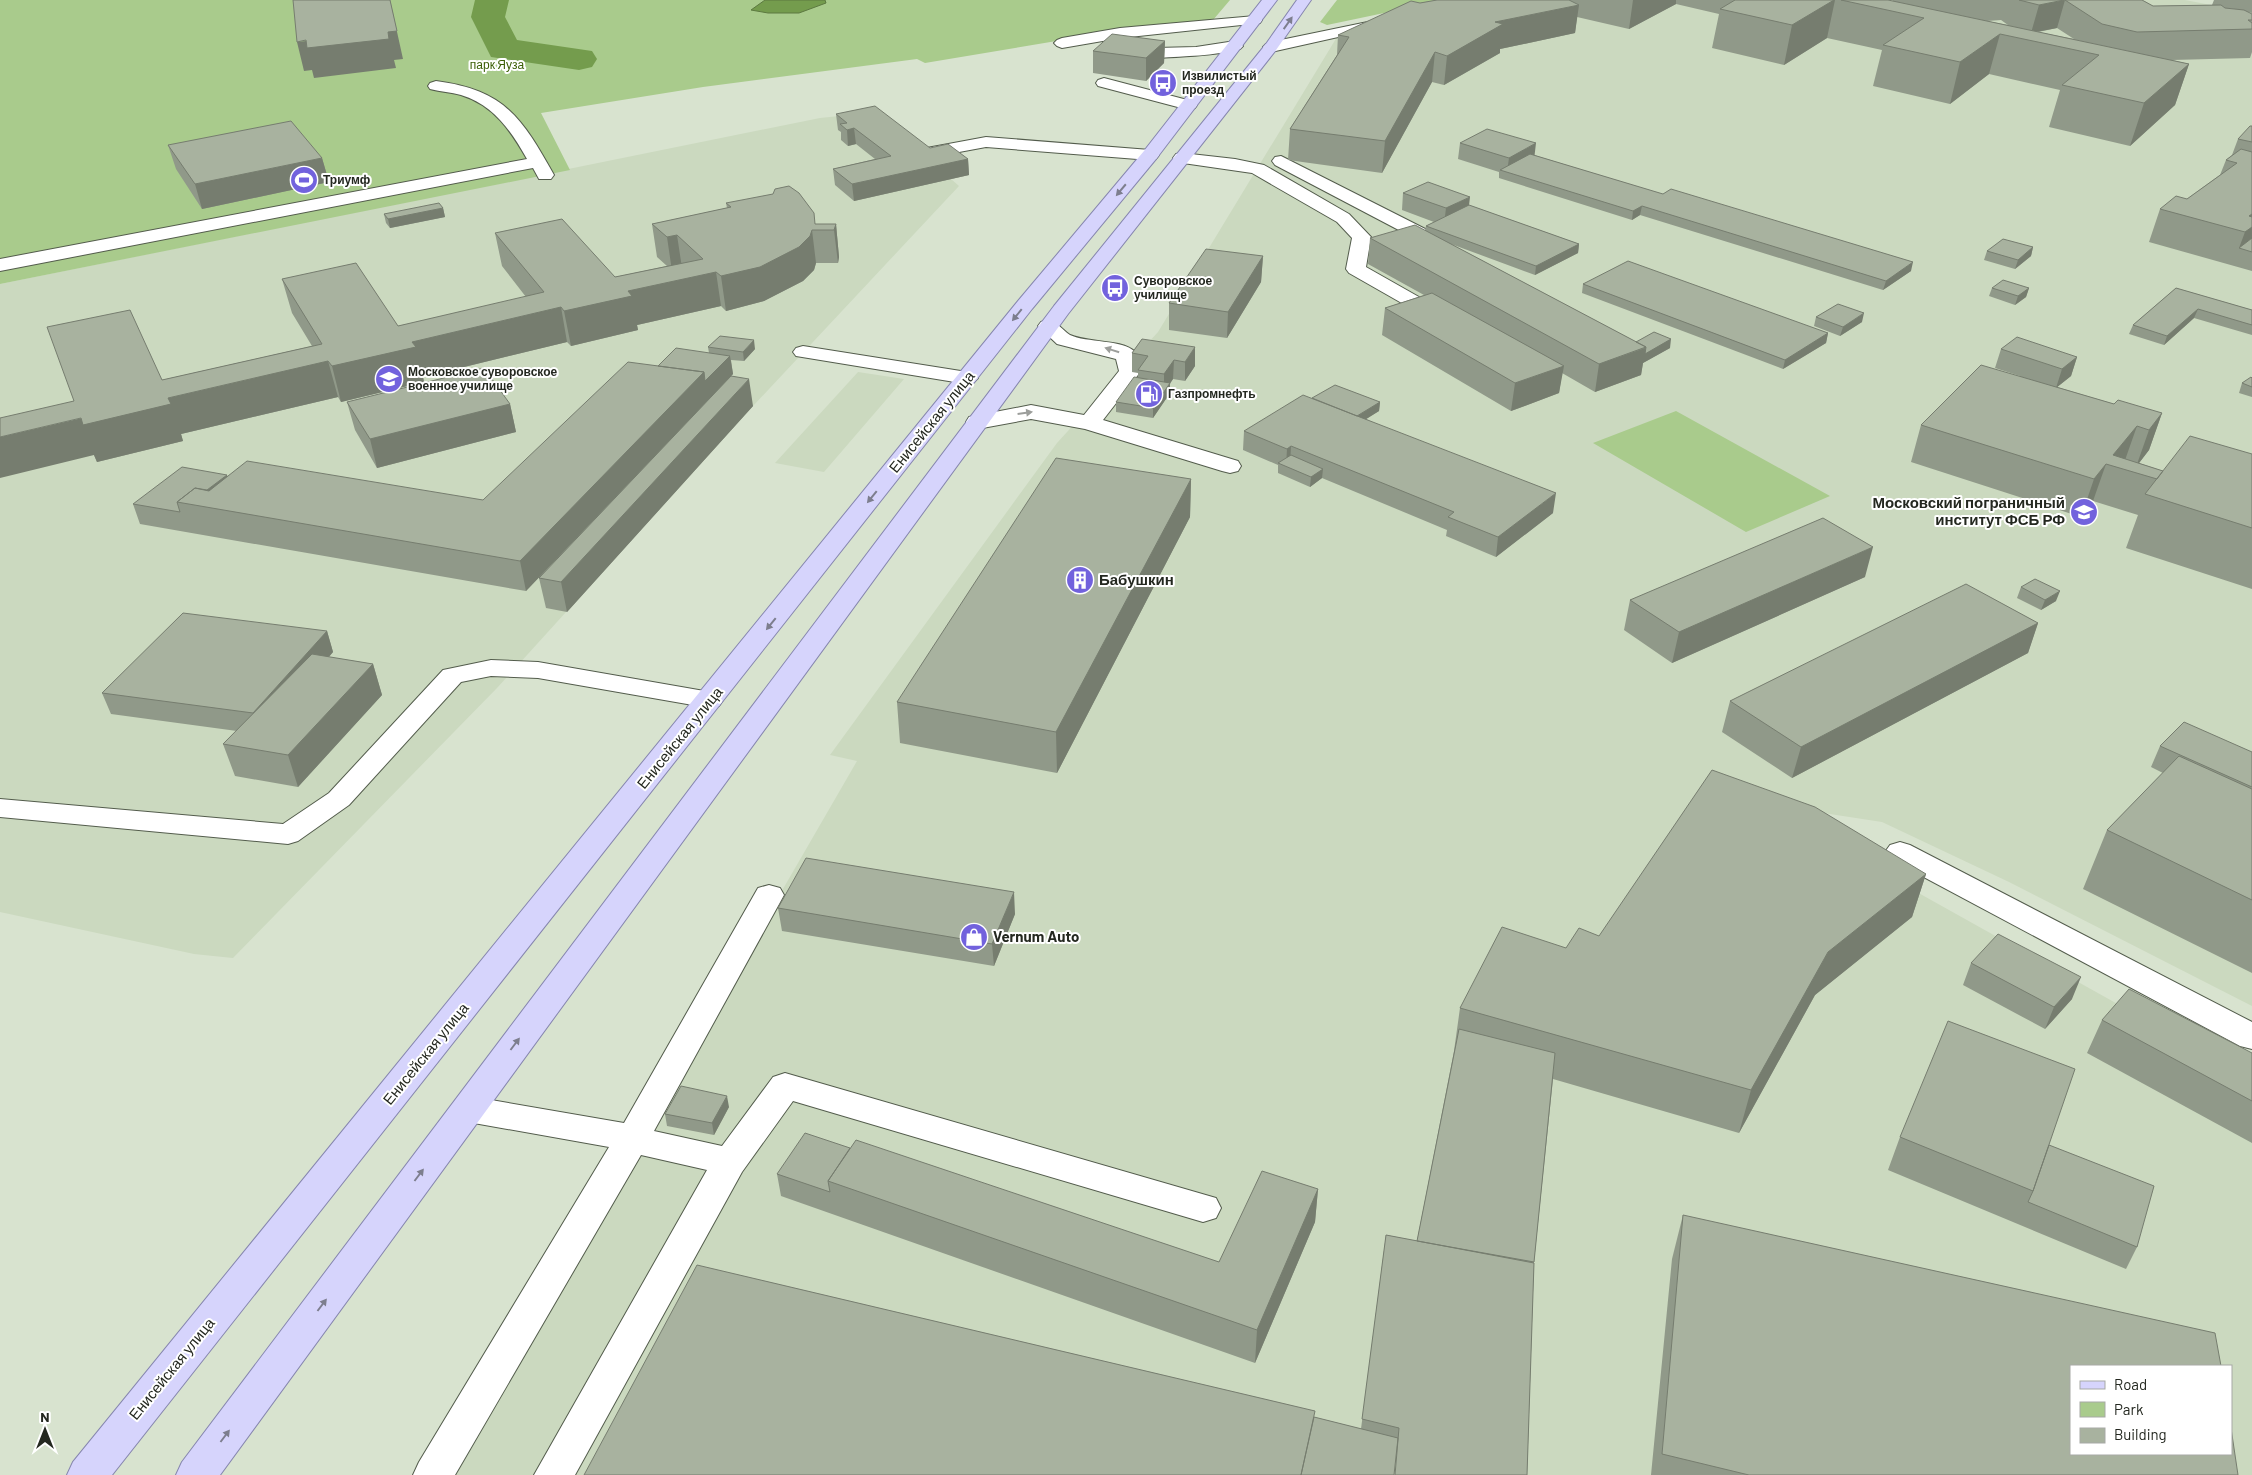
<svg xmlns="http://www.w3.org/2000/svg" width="2252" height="1475" font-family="Barlow,sans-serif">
<rect width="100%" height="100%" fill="#d8e3cf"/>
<path fill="#cbd9bf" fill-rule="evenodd" d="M1517 0H2185L2252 13V1006L2009 882 1882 822 1712 796 1906 886 2252 1079V1475H441L495 1387 857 761 830 755 1057 443 1158 332 1337 37ZM2071 1366H2231V1454H2071Z
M868 113 949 160 969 175 951 179 959 186 753 406 497 688 233 958 194 954 0 912V284L820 118Z
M858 372 904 379 824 472 775 463Z"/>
<path fill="#a9cb8c" d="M0 0H1230L1213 20 1152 25 925 63 917 59 703 87 541 113 570 170 0 284Z
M1337 0H1446L1327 25 1320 22Z
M1676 411 1830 496 1746 532 1593 443Z"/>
<path fill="#749c4d" stroke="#5c7940" d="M765 0H825L826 3 799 13H768L751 10Z"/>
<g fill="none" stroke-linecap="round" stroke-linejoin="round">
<path fill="#749c4d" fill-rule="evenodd" d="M475 0H509L505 17 517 40 592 51 597 59 592 67 579 70 491 57 471 17Z"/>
<g stroke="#535c4c" stroke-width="2">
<path id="minor" d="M1255 16 1260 17 1262 20 1260 23 1120 38 1062 48 1057 46 1054 43 1057 40 1062 38 1120 28Z
M1387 18 1392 19 1394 22 1392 25 1271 52 1266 50 1263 47 1266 44 1271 42Z
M1235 41 1240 43 1243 46 1240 49C1213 56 1186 56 1158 58 1150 58 1143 61 1135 59L1132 56 1135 53 1156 48 1196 47Z
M1104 78 1195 102 1197 105 1195 108 1189 110 1098 86 1096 83 1098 80Z
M436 81C505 90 522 118 554 175L551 179H539L533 168 0 271V259L527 159C511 131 494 105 461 95 451 92 441 92 430 89L428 86 430 83Z
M986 137 1150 150 1156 151 1159 155 1156 159 1150 160 986 147 916 160 910 159 907 155 910 151 916 150Z
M1182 153 1235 159 1264 165 1349 214 1371 237 1366 267 1449 314 1452 318 1449 322 1442 324 1435 322 1349 273 1346 269 1352 238 1337 222 1252 173 1176 162 1173 158 1176 154Z
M1281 156 1447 240 1449 244 1447 248 1440 250 1433 248 1275 165 1272 161 1275 157Z
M1048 320C1058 322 1062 330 1070 335 1086 343 1123 339 1135 352 1138 357 1139 365 1141 371L1103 420 1238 461 1241 466 1238 471 1230 473 1222 471 1085 429 1031 419 977 429 969 427 966 422 969 417 1031 405 1084 415 1119 371 1116 359 1057 344 1038 326 1041 322Z
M803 346 967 372 974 374 978 378 974 382 967 384 796 356 793 352 796 348Z
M491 660 538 662 710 692 719 694 723 700 719 706 710 708 538 678 491 676 461 682 349 805 298 841 288 844 0 817V799L283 824 329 793 443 670Z
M1900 842 1910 845 2252 1022V1049L2240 1046 1890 859 1885 852 1890 845Z
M769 885 780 888 784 895 654 1131 722 1146 773 1077 785 1073 1216 1198 1221 1208 1216 1218 1203 1222 793 1101 742 1172 575 1475H534L707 1170 641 1155 455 1475H413L419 1462 609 1147 468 1122 456 1118 451 1109 456 1100 468 1096 624 1123 754 895 758 888Z"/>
</g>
<g stroke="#8686ae" stroke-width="2">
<path id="major" d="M1262 0H1277L1156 159 1032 309 112 1475H67L73 1462 1018 301 1144 151Z
M1297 0H1311L1276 50 1068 314 220 1475H176L182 1462 1054 306 1266 44Z"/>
</g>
<use href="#minor" fill="#fff" fill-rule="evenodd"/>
<use href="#major" fill="#d6d4fc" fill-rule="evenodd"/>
</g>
<path fill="#909989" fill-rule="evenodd" d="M1437 0H1888L1893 1 1892 0H2142L2153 6 2214 5H2212L2214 0H2252V13L2247 12 2252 14V52L2250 58 2172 60 2189 64 2175 105 2130 146 2049 127 2060 90 1989 74 1950 104 1873 86 1882 50 1827 38 1784 65 1712 48 1719 14 1676 4 1629 29 1577 17 1575 33 1500 49V53L1444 85 1432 82 1382 173 1288 160 1290 129 1337 55 1338 35 1420 3ZM2001 20 2008 25 1987 21ZM2057 28 2074 39 2038 32Z
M1165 41 1164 63 1146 81 1093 73V51Z
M836 114 930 148 968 159 969 175 854 201 835 185 833 169 875 159 856 144 848 146 841 140V132L838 130Z
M2252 126V271L2149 242 2160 209 2187 199 2220 175 2226 160 2232 155 2238 139Z
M1460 143 1534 155 1911 271 1883 290 1640 215 1632 220 1499 178V172L1458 159Z
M168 145 322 158 329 182 202 209 176 169Z
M1403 193 1469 205 1579 244 1578 253 1535 275 1451 244 1636 342 1670 348 1643 363 1641 375 1595 392 1562 373 1559 393 1511 411 1382 335 1385 308 1424 295 1368 264 1370 238 1425 230 1426 226 1434 222 1402 210Z
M726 203 816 224H836L839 257 838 263H816L814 270 803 281 764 301 726 311 721 306 637 325 638 330 571 346 567 342 423 377 424 382 341 402 338 397 181 434 183 441 97 462 94 455 162 380 312 346 292 313 282 279 398 326 526 297 502 266 495 233 615 277 667 266 657 257 652 224 727 208Z
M443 208 445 217 390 228 386 223 384 214Z
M2033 247 2031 256 2015 269 1984 260 1987 251Z
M1263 256 1261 282 1227 338 1169 330V303Z
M1583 284 1828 333 1826 343 1783 369 1582 293Z
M1992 288H2029L2026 297 2015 305 1989 296Z
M2176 288 2252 310V335L2194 318 2164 345 2129 334 2133 325Z
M1816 317 1862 322 1840 336 1814 326Z
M1142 339 1195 366 1185 381 1173 379 1170 383V393L1153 418 1116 412V402L1138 378V373L1132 372V353Z
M708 347 755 349 744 361 731 360 733 374 731 376 753 406 567 612 546 608 539 578 681 429 526 591 140 524 133 504 227 476 483 500 658 366 709 353Z
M2001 349 2077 357 2071 376 2057 387 2114 404 2162 413 2149 450 2139 463 2163 471 2252 454V589L2126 548 2138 515 2093 501 2081 517 1911 462 1921 425 2020 376 1995 368Z
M2252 378V397L2239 393 2242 383Z
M347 402 510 404 516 432 377 468 355 430Z
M1380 402 1379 411 1366 419 1553 513 1496 557 1446 536 1447 530 1322 478 1310 487 1278 473V465L1243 450 1244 431Z
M1191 479 1190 517 1057 773 900 743 897 702Z
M1865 577 1672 663 1624 630 1630 600Z
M2021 587 2056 601 2041 610 2017 598Z
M2038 623 2028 653 1792 778 1722 732 1730 701Z
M327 631 333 652 329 657 373 664 382 695 298 787 235 776 223 744 237 731 111 714 102 693Z
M2160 746 2252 752V973L2083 889 2107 830 2163 773 2151 767Z
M1926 874 1912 917 1815 995 1739 1133 1553 1079 1534 1262 1527 1475 1314 1417 1361 1429 1386 1235 1417 1241 1454 1051 1460 1008 1566 948 1599 936Z
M778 908 1015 914 994 966 782 931Z
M1971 963 2072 999 2045 1029 1963 985Z
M2102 1020 2252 1053V1143L2087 1053Z
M729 1107 714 1135 667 1126 665 1114Z
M1900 1137 2049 1145 2137 1247 2126 1269 1888 1170Z
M850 1148 1219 1262 1318 1189 1315 1222 1255 1363 781 1196 777 1174Z
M1683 1215 2238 1475H1651L1672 1259Z"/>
<path fill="#767d6f" d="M390 0 403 59 394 60 396 68 314 78 312 70 304 71 297 42 388 32Z
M1633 0H1676V4L1629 29Z
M1834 0H1835L1827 38 1784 65 1792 25Z
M2065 0 2057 28 2031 33 2039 5Z
M1579 5 1575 33 1500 49V53L1444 85 1447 56 1495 22Z
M2000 34 1989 74 1950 104 1960 62Z
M1165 41 1164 63 1146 81V58Z
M1435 52 1432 82 1382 173 1385 141Z
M2189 64 2175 105 2130 146 2144 103Z
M854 128 856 144 848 146 847 130Z
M1536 143 1534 160 1507 172 1509 158Z
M322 158 329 182 202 209 195 184Z
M968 159 969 175 854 201 852 184Z
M1470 197 1468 214 1444 225 1446 208Z
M1642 206 1640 215 1632 220 1633 211Z
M443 208 445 217 390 228 388 219Z
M2252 214V244L2239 248 2245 232 2249 216Z
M836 224 839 257 838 263 834 230Z
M812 230 816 263 814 270 803 281 764 301 726 311 721 276Z
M677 235 682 268 672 271 667 237Z
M1579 244 1578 253 1535 275 1536 266Z
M2033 247 2031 256 2015 269 2018 260Z
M1263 256 1261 282 1227 338 1228 312Z
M1913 262 1911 271 1883 290 1886 281Z
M716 272 721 306 637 325 638 330 571 346 564 311 628 291Z
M2029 288 2026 297 2015 305 2018 296Z
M561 307 567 342 423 377 424 382 341 402 332 366 412 342Z
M2198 309 2194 318 2164 345 2167 336Z
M1864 313 1862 322 1840 336 1843 327Z
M1828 333 1826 343 1783 369 1785 360Z
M1671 339 1670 348 1643 363 1641 375 1595 392 1599 364Z
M754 340 755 349 744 361 743 352Z
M1195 347V366L1185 381V362Z
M730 356 733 374 526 591 520 561 704 372Z
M2077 357 2071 376 2056 388 2062 369Z
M1174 360 1173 379 1164 393V374Z
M328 361 338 397 181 434 183 441 97 462 94 455 0 478V437Z
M1564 366 1559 393 1511 411 1515 383Z
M749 379 753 406 567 612 561 582Z
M1170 383V393L1153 418V408Z
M1380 402 1379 411 1347 431 1348 422Z
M510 404 516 432 377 468 370 439Z
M2162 413 2149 450 2136 467 2149 430Z
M2137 426 2124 463 2113 455Z
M1291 446 1290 465 1286 466 1287 449Z
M2106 464 2093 501 2081 517 2094 479Z
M1323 469 1322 478 1310 487 1311 477Z
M227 475 233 494 189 504Z
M1191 479 1190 517 1057 773 1056 732Z
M1556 493 1553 513 1496 557 1498 537Z
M1873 547 1865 577 1672 663 1679 632Z
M2060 591 2056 601 2041 610 2045 600Z
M2038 623 2028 653 1792 778 1801 747Z
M327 631 333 652 261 734 253 713Z
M373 664 382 695 298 787 288 755Z
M1926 874 1912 917 1815 995 1739 1133 1751 1090 1828 952Z
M1014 892 1015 914 994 966 992 944Z
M2081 977 2072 999 2045 1029 2054 1007Z
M727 1096 729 1107 714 1135 712 1123Z
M1318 1189 1315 1222 1255 1363 1257 1330Z"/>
<path fill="#a8b29f" stroke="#767d6f" d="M293 0H390L397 31 388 32 389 39 307 48 306 40 297 42Z
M1437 0H1569L1579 5 1495 22 1503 24 1447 56 1435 52 1385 141 1290 129 1349 37 1338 35 1411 1 1420 3Z
M1735 0H1834L1792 25 1720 9Z
M1841 0H1888L2189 64 2144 103 2062 85 2099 55 2000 34 1960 62 1883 45 1924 18Z
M2019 0H2064L2039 5Z
M2065 0H2142L2153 6 2221 5 2225 8 2244 10 2252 14V20H2248L2252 23V29L2137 32 2102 24Z
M1112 34 1165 41 1146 58 1093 51Z
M875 106 930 148 948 144 968 159 852 184 833 169 891 156 854 128 847 130 840 124 847 123 836 114Z
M291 121 322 158 195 184 168 145Z
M2250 126H2252V142L2238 139Z
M1487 129 1536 143 1509 158 1460 143Z
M2241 149 2252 152V214L2249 216 2252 217V227L2245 232 2160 209 2176 196 2187 199 2237 163 2226 160Z
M1530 154 1663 194 1671 189 1913 262 1886 281 1642 206 1633 211 1500 170Z
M1428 182 1470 197 1446 208 1403 193Z
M789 186 799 193 814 213 815 224H836L834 230H812L810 236 799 247 760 267 721 276 716 272 628 291 632 296 564 311 561 307 412 342 416 347 332 366 328 361 168 398 171 404 83 425 81 418 0 437V418L74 401 47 327 130 310 162 380 322 344 282 279 356 263 398 326 544 292 495 233 562 219 615 277 703 259 677 235 667 237 652 224 731 207 726 203 773 194 775 189Z
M439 203 443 208 388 219 384 214Z
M1469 205 1579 244 1536 266 1426 226Z
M1415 225 1646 347 1599 364 1370 238Z
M2252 238V252L2239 248Z
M2003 239 2033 247 2018 260 1987 251Z
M1206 249 1263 256 1228 312 1169 303Z
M1628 261 1828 333 1785 360 1583 284Z
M2003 280 2029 288 2018 296 1992 288Z
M2176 288 2252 310V325L2198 309 2167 336 2133 325Z
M1432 293 1564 366 1515 383 1385 308Z
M1838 304 1864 313 1843 327 1816 317Z
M1654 332 1671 339 1645 354 1646 347 1636 342Z
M720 336 754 340 743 352 708 347Z
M2017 337 2077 357 2062 369 2001 349Z
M1142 339 1195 347 1185 362 1174 360 1164 374 1138 370 1148 356 1132 353Z
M676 348 730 356 705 381 704 372 658 366Z
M628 362 704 372 520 561 177 502 195 488 209 491 247 461 483 500Z
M1981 365 2114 404 2118 400 2162 413 2149 430 2137 426 2113 455 2163 471 2157 479 2106 464 2094 479 1921 425Z
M484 368 510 404 370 439 347 402Z
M731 376 749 379 561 582 539 578Z
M1134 377 1170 383 1153 408 1116 402Z
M2251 377 2252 378V387L2242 383Z
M1335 385 1380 402 1357 416 1312 398Z
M1303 395 1556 493 1498 537 1448 517 1454 512 1291 446 1287 449 1244 431Z
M2190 436 2252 454V528L2145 494Z
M1291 455 1323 469 1311 477 1278 463Z
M1056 458 1191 479 1056 732 897 702Z
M182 467 227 475 207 490 195 488 177 502 180 512 133 504Z
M1823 518 1873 547 1679 632 1630 600Z
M2035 579 2060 591 2045 600 2021 587Z
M1966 584 2038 623 1801 747 1730 701Z
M183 613 327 631 253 713 102 693Z
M312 654 373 664 288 755 223 744Z
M2184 722 2252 752V787L2160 746Z
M2179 756 2252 789V900L2107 830Z
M1712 770 1815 807 1926 874 1828 952 1751 1090 1460 1008 1502 927 1566 948 1579 928 1599 936Z
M806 858 1014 892 992 944 778 908Z
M1998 934 2081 977 2054 1007 1971 963Z
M2129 989 2252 1053V1101L2102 1020Z
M1948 1021 2075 1069 2033 1191 1900 1137Z
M1459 1029 1555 1053 1534 1262 1417 1241Z
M681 1086 727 1096 712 1123 665 1114Z
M805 1133 850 1148 828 1181 830 1192 777 1174Z
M856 1140 1219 1262 1262 1171 1318 1189 1257 1330 828 1181Z
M2049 1145 2154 1186 2137 1247 2028 1202 2033 1191Z
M1683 1215 2215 1333 2221 1366H2071V1454H2231V1428L2238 1475H1749L1662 1454Z
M1386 1235 1534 1263 1527 1475H1395L1399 1428 1362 1419Z
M697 1265 1315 1411 1301 1475H584Z
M1314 1417 1398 1438 1394 1475H1301Z"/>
<defs><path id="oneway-solid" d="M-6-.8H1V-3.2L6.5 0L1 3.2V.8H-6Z" transform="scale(1.25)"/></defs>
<g fill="#7d7e8e">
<use href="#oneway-solid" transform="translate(1288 23) rotate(-55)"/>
<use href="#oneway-solid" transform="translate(1121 190) rotate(130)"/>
<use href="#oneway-solid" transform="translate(1017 315) rotate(129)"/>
<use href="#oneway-solid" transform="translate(872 497) rotate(129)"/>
<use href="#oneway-solid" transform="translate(771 624) rotate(129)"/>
<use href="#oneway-solid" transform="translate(515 1044) rotate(-53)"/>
<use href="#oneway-solid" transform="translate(419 1175) rotate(-53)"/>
<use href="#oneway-solid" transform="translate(322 1305) rotate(-53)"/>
<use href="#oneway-solid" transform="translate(225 1436) rotate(-53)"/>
</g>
<g fill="#9c9e9b">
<use href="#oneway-solid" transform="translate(1112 350) rotate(-163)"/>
<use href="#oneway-solid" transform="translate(1025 413) rotate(-8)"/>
</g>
<defs>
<g id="bus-disc" transform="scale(1.4375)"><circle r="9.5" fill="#7262dd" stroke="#fff"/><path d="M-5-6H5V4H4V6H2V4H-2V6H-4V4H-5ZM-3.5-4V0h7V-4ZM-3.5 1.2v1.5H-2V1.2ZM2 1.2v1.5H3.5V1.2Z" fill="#fff"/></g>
<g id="stadium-disc" transform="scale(1.4375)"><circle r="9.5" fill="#7262dd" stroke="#fff"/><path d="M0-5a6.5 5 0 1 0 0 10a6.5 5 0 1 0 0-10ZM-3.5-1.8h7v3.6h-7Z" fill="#fff"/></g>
<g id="university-disc" transform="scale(1.4375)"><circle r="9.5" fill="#7262dd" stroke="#fff"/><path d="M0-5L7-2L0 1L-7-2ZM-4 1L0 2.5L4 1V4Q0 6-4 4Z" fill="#fff"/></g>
<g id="fuel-disc" transform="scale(1.4375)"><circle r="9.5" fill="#7262dd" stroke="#fff"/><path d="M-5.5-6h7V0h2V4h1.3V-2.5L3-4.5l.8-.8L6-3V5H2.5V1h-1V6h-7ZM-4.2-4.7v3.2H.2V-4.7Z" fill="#fff"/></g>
<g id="building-disc" transform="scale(1.4375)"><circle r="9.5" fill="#7262dd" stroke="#fff"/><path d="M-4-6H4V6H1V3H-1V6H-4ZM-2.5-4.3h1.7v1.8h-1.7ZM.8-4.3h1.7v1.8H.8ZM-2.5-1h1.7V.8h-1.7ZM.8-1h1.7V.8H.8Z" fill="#fff"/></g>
<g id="shop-disc" transform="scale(1.4375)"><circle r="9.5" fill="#7262dd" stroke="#fff"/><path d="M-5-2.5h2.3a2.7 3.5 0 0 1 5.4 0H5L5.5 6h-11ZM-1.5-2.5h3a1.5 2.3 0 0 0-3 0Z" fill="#fff"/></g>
</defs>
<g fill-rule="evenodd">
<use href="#bus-disc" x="1163" y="83"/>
<use href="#stadium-disc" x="304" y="180"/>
<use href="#bus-disc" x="1115" y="288"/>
<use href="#university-disc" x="389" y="379"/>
<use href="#fuel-disc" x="1149" y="394"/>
<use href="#university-disc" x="2084" y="512"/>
<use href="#building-disc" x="1080" y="580"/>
<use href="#shop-disc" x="974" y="937"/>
</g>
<g text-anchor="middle" stroke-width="4" stroke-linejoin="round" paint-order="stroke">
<g font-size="12" fill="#3b5f06" stroke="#fff">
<text x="497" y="69">парк Яуза</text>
</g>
<g font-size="12" font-weight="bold" fill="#242820" stroke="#fff" text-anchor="start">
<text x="1182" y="80">Извилистый<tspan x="1182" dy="14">проезд</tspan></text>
<text x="323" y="184">Триумф</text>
<text x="1134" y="285">Суворовское<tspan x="1134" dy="14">училище</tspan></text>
<text x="408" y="376">Московское суворовское<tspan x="408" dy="14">военное училище</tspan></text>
<text x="1168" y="398">Газпромнефть</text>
</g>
<g font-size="15" fill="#242820" stroke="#fff">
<text transform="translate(932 422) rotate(-51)" y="5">Енисейская улица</text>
<text transform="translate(680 738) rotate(-51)" y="5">Енисейская улица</text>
<text transform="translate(426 1054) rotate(-51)" y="5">Енисейская улица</text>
<text transform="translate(172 1369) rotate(-51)" y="5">Енисейская улица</text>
</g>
<g font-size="15" font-weight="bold" fill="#242820" stroke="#fff" text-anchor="start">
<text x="2065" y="508" text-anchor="end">Московский пограничный<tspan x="2065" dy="17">институт ФСБ РФ</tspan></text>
<text x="1099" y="585">Бабушкин</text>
<text x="993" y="942">Vernum Auto</text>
</g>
</g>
<rect x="2070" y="1365" width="162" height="90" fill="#ffffff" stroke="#a7a9a6"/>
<rect x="2080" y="1381" width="25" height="8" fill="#d6d4fc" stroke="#a7a9a6"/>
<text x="2114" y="1390" font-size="15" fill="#242820">Road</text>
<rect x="2080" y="1402" width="25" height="15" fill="#a9cb8c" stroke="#a7a9a6"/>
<text x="2114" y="1415" font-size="15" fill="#242820">Park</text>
<rect x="2080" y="1428" width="25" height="15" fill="#a8b29f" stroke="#a7a9a6"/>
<text x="2114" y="1440" font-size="15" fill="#242820">Building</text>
<g transform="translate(45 1430)" stroke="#ffffff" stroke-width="4" paint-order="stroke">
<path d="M0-4L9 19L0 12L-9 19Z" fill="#242820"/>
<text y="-8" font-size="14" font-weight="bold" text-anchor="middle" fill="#242820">N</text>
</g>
</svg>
